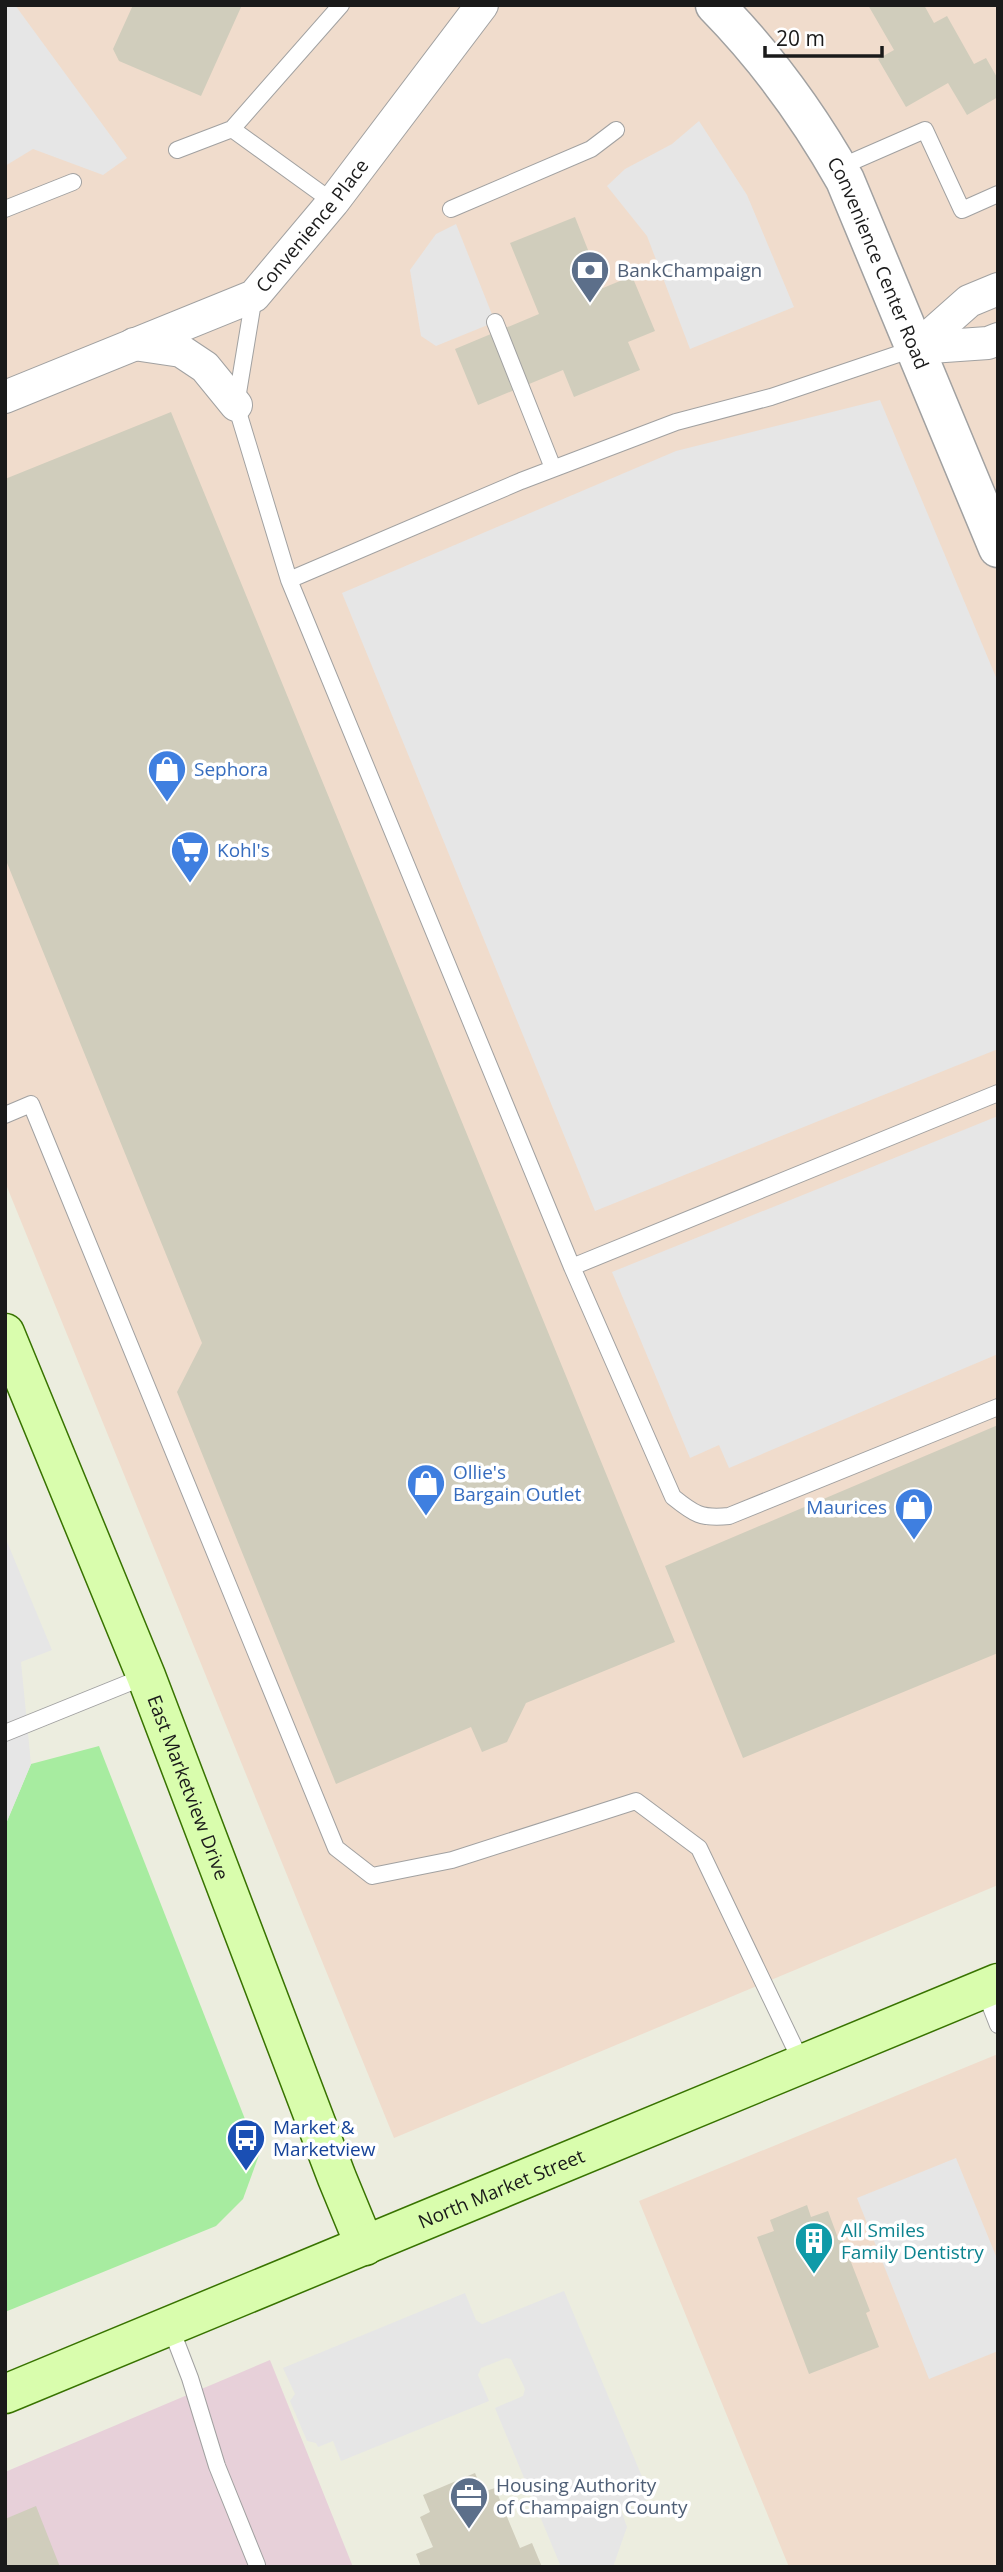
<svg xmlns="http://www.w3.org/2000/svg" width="1003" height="2572" font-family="'Open Sans',sans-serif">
<rect width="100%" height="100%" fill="#eceddf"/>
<path fill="#f0dccc" d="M5 5H998V1885L394 2138 5 1182Z
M998 2054V2567H789L639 2201Z"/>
<path fill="#e7d0d9" d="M270 2360 353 2567H5V2472Z"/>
<path fill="#a7eca0" d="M99 1746 259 2155 243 2199 216 2226 5 2312V1826L31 1764Z"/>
<path fill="#e6e6e6" d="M5 5H15L127 158 103 175 33 149 5 166Z
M699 121 747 195 794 307 690 349 647 236 607 186 625 169 672 144Z
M456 224 495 322 436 346 421 336 410 270 436 234Z
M880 400 998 682V1049L595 1211 342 593 676 451Z
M998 1116V1354L729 1468 719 1445 690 1458 612 1272Z
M5 1537 52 1650 21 1662 31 1764 5 1826Z
M956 2158 998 2261V2343L996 2345 998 2351 929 2379 857 2198Z
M564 2291 651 2498 621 2510 627 2527 613 2567H561L495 2408 523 2396 525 2389 511 2359 506 2358 481 2368 478 2375 489 2401 341 2461 333 2441 318 2447 316 2443 307 2441 290 2401 295 2394 283 2368 465 2293 476 2320 482 2324Z"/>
<path fill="#d0cdbc" d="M133 5H242L201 96 119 61 113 49Z
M868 5H924L934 23 947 16 974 64 986 58 998 79V97L967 115 948 83 906 107 878 59 894 50Z
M575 217 603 288 632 276 655 331 628 342 640 370 574 397 563 370 478 405 455 349 539 314 510 243Z
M171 412 675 1642 526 1703 507 1742 482 1752 471 1727 336 1784 177 1392 202 1343 5 858V479Z
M998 1425V1653L743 1758 665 1566Z
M807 2205 811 2217 828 2211 838 2238 842 2239 870 2311 866 2313 879 2347 809 2374 757 2237 774 2231 770 2220Z
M475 2473 483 2492 495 2488 520 2548 532 2543 542 2567H421L416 2554 433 2547 420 2517 430 2512 423 2495Z
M36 2506 60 2567H5V2519Z"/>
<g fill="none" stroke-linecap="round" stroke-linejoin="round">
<g stroke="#a1a1a1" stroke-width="18">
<path id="service" d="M177 150 232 129
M838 168 925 130 962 210 998 194
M333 202 232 129 341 5
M5 209 73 182
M451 209 591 149 616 130
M254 296 236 405 289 580 572 1267 673 1497C694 1514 701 1519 729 1516L998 1407
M495 322 553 468
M289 580 521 481 676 422 771 397 916 348
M5 1115 31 1104 336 1848 372 1876 452 1860 636 1801 699 1848 802 2063
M572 1267 998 1093
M5 1733 146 1676
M984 1989 998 2025
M170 2326 190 2378 217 2466 257 2565"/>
</g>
<g stroke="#a1a1a1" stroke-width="34">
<g id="minor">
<path d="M134 344 181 351 205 367 236 405"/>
<path d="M916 348 969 301 998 289"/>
<path d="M916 348 988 343 998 339"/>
<path id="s1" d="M5 397 254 296 333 202 482 5"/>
</g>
</g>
<g stroke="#a1a1a1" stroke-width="41">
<g id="tertiary">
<path id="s2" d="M715 5C767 58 809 116 845 180L998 548"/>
</g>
</g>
<g stroke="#387300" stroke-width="41">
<g id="secondary">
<path id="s3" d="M5 1333 146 1676 337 2178 365 2246"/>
<path id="s4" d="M5 2394 998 1983"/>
</g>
</g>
<use href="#service" stroke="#fff" stroke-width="16"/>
<use href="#minor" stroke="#fff" stroke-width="32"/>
<use href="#tertiary" stroke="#fff" stroke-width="38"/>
<use href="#secondary" stroke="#d9fdad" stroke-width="38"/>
</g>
<defs>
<g id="bank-pin" transform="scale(2.0125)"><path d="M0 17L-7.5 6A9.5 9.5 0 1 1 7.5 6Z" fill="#5c6f8a" stroke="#fff"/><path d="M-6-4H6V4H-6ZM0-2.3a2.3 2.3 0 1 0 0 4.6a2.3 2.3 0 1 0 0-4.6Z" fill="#fff"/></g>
<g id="shop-pin" transform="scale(2.0125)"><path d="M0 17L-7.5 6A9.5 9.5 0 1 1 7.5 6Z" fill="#3f7fe0" stroke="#fff"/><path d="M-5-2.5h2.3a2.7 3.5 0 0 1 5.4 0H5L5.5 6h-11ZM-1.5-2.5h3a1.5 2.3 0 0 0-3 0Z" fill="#fff"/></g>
<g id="supermarket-pin" transform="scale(2.0125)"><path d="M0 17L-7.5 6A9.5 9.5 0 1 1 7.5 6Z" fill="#3f7fe0" stroke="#fff"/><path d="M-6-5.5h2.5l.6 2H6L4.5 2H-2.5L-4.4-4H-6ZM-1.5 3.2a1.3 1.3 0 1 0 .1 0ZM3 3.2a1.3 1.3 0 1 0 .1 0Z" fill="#fff"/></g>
<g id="bus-pin" transform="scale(2.0125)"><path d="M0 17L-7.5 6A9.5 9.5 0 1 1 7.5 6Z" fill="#1a4fb4" stroke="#fff"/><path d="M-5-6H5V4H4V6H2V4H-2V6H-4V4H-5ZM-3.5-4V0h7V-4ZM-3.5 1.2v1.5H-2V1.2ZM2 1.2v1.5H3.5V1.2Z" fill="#fff"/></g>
<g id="building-pin" transform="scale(2.0125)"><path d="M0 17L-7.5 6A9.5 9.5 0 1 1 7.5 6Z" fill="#0f9aa8" stroke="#fff"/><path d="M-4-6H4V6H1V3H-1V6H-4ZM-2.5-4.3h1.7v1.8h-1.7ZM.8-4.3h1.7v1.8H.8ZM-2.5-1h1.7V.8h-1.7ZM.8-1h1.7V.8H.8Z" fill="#fff"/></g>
<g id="office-pin" transform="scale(2.0125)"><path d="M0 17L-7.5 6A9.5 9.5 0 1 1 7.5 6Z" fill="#5c6f8a" stroke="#fff"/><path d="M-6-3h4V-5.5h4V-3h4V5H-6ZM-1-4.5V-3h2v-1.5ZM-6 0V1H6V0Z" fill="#fff"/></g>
</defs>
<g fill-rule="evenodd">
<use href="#bank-pin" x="590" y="270"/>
<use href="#shop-pin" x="167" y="769"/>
<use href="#supermarket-pin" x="190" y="850"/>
<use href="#shop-pin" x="426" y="1483"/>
<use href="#shop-pin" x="914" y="1507"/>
<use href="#bus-pin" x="246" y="2138"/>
<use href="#building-pin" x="814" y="2241"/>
<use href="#office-pin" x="469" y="2496"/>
</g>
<g text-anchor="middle" stroke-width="7" stroke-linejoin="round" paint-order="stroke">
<g font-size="19" fill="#1a1a1a" stroke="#fff">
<text dy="7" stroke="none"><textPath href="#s1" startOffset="360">Convenience Place</textPath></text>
<text dy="7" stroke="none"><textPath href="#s2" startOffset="308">Convenience Center Road</textPath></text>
<text dy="7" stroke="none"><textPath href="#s3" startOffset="490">East Marketview Drive</textPath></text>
<text dy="7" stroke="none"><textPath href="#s4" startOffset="537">North Market Street</textPath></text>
</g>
<g font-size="19" fill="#4e5e75" stroke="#fff" text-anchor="start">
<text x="617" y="277">BankChampaign</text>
<text x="496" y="2492">Housing Authority<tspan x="496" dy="22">of Champaign County</tspan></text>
</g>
<g font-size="19" fill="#366cbe" stroke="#fff" text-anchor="start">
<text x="194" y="776">Sephora</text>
<text x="217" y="857">Kohl's</text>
<text x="453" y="1479">Ollie's<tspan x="453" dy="22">Bargain Outlet</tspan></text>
<text x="887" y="1514" text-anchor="end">Maurices</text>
</g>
<g font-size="19" fill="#164399" stroke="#fff" text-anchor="start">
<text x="273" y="2134">Market &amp;<tspan x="273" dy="22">Marketview</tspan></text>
</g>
<g font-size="19" fill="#0d838f" stroke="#fff" text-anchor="start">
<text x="841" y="2237">All Smiles<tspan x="841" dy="22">Family Dentistry</tspan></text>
</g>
</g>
<rect width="1003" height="2572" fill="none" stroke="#1a1a1a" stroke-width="14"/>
<path d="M765 46v10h117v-10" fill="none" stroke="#1a1a1a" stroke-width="3.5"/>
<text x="776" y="46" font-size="21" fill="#1a1a1a" stroke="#ffffff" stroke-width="5" paint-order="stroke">20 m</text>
</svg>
